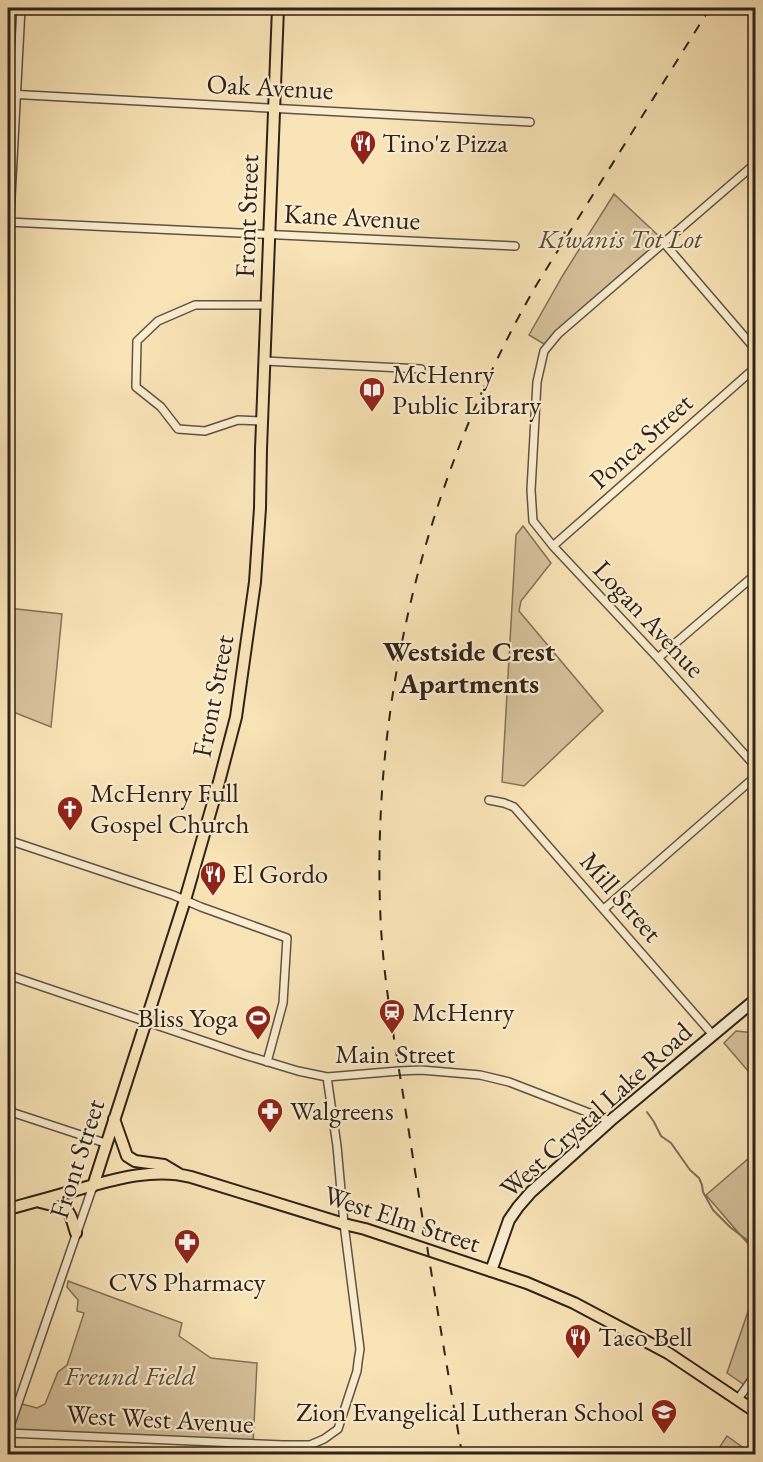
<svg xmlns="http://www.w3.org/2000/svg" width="763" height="1462" font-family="'EB Garamond',serif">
<rect width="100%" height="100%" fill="#f9e4b7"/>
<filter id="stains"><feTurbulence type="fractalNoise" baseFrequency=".00333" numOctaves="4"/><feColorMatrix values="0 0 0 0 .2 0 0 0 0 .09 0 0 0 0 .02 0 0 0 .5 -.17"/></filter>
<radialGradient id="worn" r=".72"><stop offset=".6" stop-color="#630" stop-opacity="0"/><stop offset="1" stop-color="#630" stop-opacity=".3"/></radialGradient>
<path fill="#d7c39d" stroke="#83725c" stroke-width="1.5" d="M614 194 662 239 544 344 529 335 563 275Z
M523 526 551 563 521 601 519 611 603 711 524 786 502 782 516 535Z
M8 608 62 614 51 727 8 710Z
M736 1031 755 1033V1079L724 1043Z
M755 1153V1252L706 1195Z
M68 1281 182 1323 179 1336 211 1358 257 1363 253 1444 8 1432 18 1403 37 1408 45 1404 58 1372 67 1365 84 1313 77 1311 78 1300 67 1287Z
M755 1291V1392L727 1373Z
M727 1436 752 1454H715Z"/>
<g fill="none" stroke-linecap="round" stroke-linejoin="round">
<path stroke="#7f6f59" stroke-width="2" d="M647 1112 654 1122 661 1136 671 1143 690 1170 699 1178 702 1185 703 1192 713 1210 730 1227 756 1247"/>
<g stroke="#625243" stroke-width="10">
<path id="street" d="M8 94 530 122
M756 163 558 334 544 351 537 382 531 490 533 521 553 546 658 658 756 767
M8 222 515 246
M664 243 756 350
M8 254 21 8
M265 361 421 369
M262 421 238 420 205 431 178 429 161 407 136 387 137 341 158 321 195 305H266
M553 546 756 367
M658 658 756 574
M489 800 504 803 514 807 713 1035
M8 840 173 895 201 907 287 938 283 1003 267 1062
M604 909 756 776
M8 975 245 1055 298 1071 327 1077 399 1071 421 1070 480 1075 509 1082 610 1121
M8 1111 105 1143
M738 1399 756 1374
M750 1408 756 1400
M8 1432 93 1186
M8 1433 283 1445H310L324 1439 338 1429 357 1371 358 1362 360 1349 344 1224 337 1146 327 1077"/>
</g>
<g stroke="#2f221c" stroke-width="14">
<path id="secondary" d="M491 1271 509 1220 518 1207 531 1192 610 1121 756 999"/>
</g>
<g stroke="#2f221c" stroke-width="14">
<path id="primary" d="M114 1119 127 1156 135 1161 164 1165 179 1174
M93 1186 185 900 219 782 236 717 255 582 260 508 261 449 278 8
M40 1202 64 1208C72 1213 73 1225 76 1233
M8 1209C30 1203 53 1197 76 1190 112 1180 153 1167 191 1177L344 1224 365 1229 527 1283 574 1303 668 1353 756 1412"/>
</g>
<use href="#street" stroke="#fbedd0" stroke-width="7"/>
<use href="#secondary" stroke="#fbedd0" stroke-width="10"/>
<use href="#primary" stroke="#f9e4b7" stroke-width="10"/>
<path stroke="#2f221c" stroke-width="2" stroke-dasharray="10 10" stroke-linecap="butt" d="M462 1454C443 1345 425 1236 408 1126 398 1060 385 994 381 928 369 704 425 478 537 284L710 8"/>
</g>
<defs>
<g id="restaurant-pin" transform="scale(1.35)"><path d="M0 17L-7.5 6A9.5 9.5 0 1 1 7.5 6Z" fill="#8f2418" stroke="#fbedd0"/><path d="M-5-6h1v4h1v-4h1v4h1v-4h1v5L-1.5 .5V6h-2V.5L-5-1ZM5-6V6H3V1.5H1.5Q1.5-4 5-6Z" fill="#fff"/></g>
<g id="library-pin" transform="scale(1.35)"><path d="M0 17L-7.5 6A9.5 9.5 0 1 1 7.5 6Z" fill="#8f2418" stroke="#fbedd0"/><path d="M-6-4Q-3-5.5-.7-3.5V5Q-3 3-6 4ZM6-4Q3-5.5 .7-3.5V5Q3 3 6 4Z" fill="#fff"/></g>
<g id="church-pin" transform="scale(1.35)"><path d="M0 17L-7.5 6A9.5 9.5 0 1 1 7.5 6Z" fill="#8f2418" stroke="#fbedd0"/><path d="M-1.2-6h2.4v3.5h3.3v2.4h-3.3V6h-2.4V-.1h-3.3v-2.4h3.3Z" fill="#fff"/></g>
<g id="station-pin" transform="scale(1.35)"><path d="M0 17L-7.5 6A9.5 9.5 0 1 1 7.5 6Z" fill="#8f2418" stroke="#fbedd0"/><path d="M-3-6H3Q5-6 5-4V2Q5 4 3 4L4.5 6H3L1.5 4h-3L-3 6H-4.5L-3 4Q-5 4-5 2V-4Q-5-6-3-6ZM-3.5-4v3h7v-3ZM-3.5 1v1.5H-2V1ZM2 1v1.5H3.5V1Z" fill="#fff"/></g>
<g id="stadium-pin" transform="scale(1.35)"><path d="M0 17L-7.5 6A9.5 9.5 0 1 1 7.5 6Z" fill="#8f2418" stroke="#fbedd0"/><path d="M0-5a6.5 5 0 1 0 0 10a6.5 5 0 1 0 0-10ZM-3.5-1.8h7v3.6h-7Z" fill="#fff"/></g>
<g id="pharmacy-pin" transform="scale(1.35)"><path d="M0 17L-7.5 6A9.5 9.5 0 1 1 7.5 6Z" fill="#8f2418" stroke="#fbedd0"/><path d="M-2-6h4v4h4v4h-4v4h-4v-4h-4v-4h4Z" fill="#fff"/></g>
<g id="school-pin" transform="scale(1.35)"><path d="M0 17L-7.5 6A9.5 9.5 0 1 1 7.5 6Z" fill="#8f2418" stroke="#fbedd0"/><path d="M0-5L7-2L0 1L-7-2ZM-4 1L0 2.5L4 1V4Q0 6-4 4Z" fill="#fff"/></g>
</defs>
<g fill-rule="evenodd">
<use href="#restaurant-pin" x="363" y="143"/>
<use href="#library-pin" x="372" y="390"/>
<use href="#church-pin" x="70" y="809"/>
<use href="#restaurant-pin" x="213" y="874"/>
<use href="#station-pin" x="392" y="1012"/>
<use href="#stadium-pin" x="258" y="1018"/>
<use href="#pharmacy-pin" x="270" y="1111"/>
<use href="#pharmacy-pin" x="187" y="1242"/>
<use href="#restaurant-pin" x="578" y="1337"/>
<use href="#school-pin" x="664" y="1412"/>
</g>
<g text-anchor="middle" stroke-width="4.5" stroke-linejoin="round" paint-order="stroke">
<g font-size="27" fill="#2f221c" stroke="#fbedd0">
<text transform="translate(270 87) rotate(3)" y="9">Oak Avenue</text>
<text transform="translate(247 216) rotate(-88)" y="9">Front Street</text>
<text transform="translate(352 217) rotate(3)" y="9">Kane Avenue</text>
<text transform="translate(641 441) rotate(-42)" y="9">Ponca Street</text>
<text transform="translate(649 619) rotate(47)" y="9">Logan Avenue</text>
<text transform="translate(213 696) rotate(-79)" y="9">Front Street</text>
<text transform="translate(621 897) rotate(49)" y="9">Mill Street</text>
<text x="395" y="1063">Main Street</text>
<text transform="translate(596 1110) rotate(-42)" y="9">West Crystal Lake Road</text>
<text transform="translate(77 1159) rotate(-72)" y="9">Front Street</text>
<text transform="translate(402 1219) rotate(18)" y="9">West Elm Street</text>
<text transform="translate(160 1419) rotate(3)" y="9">West West Avenue</text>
</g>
<g font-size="27" fill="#2f221c" stroke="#fbedd0" text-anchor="start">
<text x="382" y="152">Tino'z Pizza</text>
<text x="392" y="383">McHenry<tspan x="392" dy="31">Public Library</tspan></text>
<text x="90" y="802">McHenry Full<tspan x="90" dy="31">Gospel Church</tspan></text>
<text x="232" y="883">El Gordo</text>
<text x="412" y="1021">McHenry</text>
<text x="238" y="1027" text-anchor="end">Bliss Yoga</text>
<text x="290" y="1120">Walgreens</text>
<text x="187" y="1291" text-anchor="middle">CVS Pharmacy</text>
<text x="598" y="1346">Taco Bell</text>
<text x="644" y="1421" text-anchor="end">Zion Evangelical Lutheran School</text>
</g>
<g font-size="27" font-style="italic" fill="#594a3c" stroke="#fbedd0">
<text x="620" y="248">Kiwanis Tot Lot</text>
<text x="130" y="1385">Freund Field</text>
</g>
<g font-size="28" font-weight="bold" fill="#2f221c" stroke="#fbedd0">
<text x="469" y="661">Westside Crest<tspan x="469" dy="32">Apartments</tspan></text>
</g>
</g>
<rect width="763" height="1462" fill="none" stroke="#f9e4b7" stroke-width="30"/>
<rect x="9" y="9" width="745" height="1444" fill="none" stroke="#2f221c" stroke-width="3"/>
<rect x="15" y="15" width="733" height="1432" fill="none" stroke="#2f221c" stroke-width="1.5"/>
<rect width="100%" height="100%" filter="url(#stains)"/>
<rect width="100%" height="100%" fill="url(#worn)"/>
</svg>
